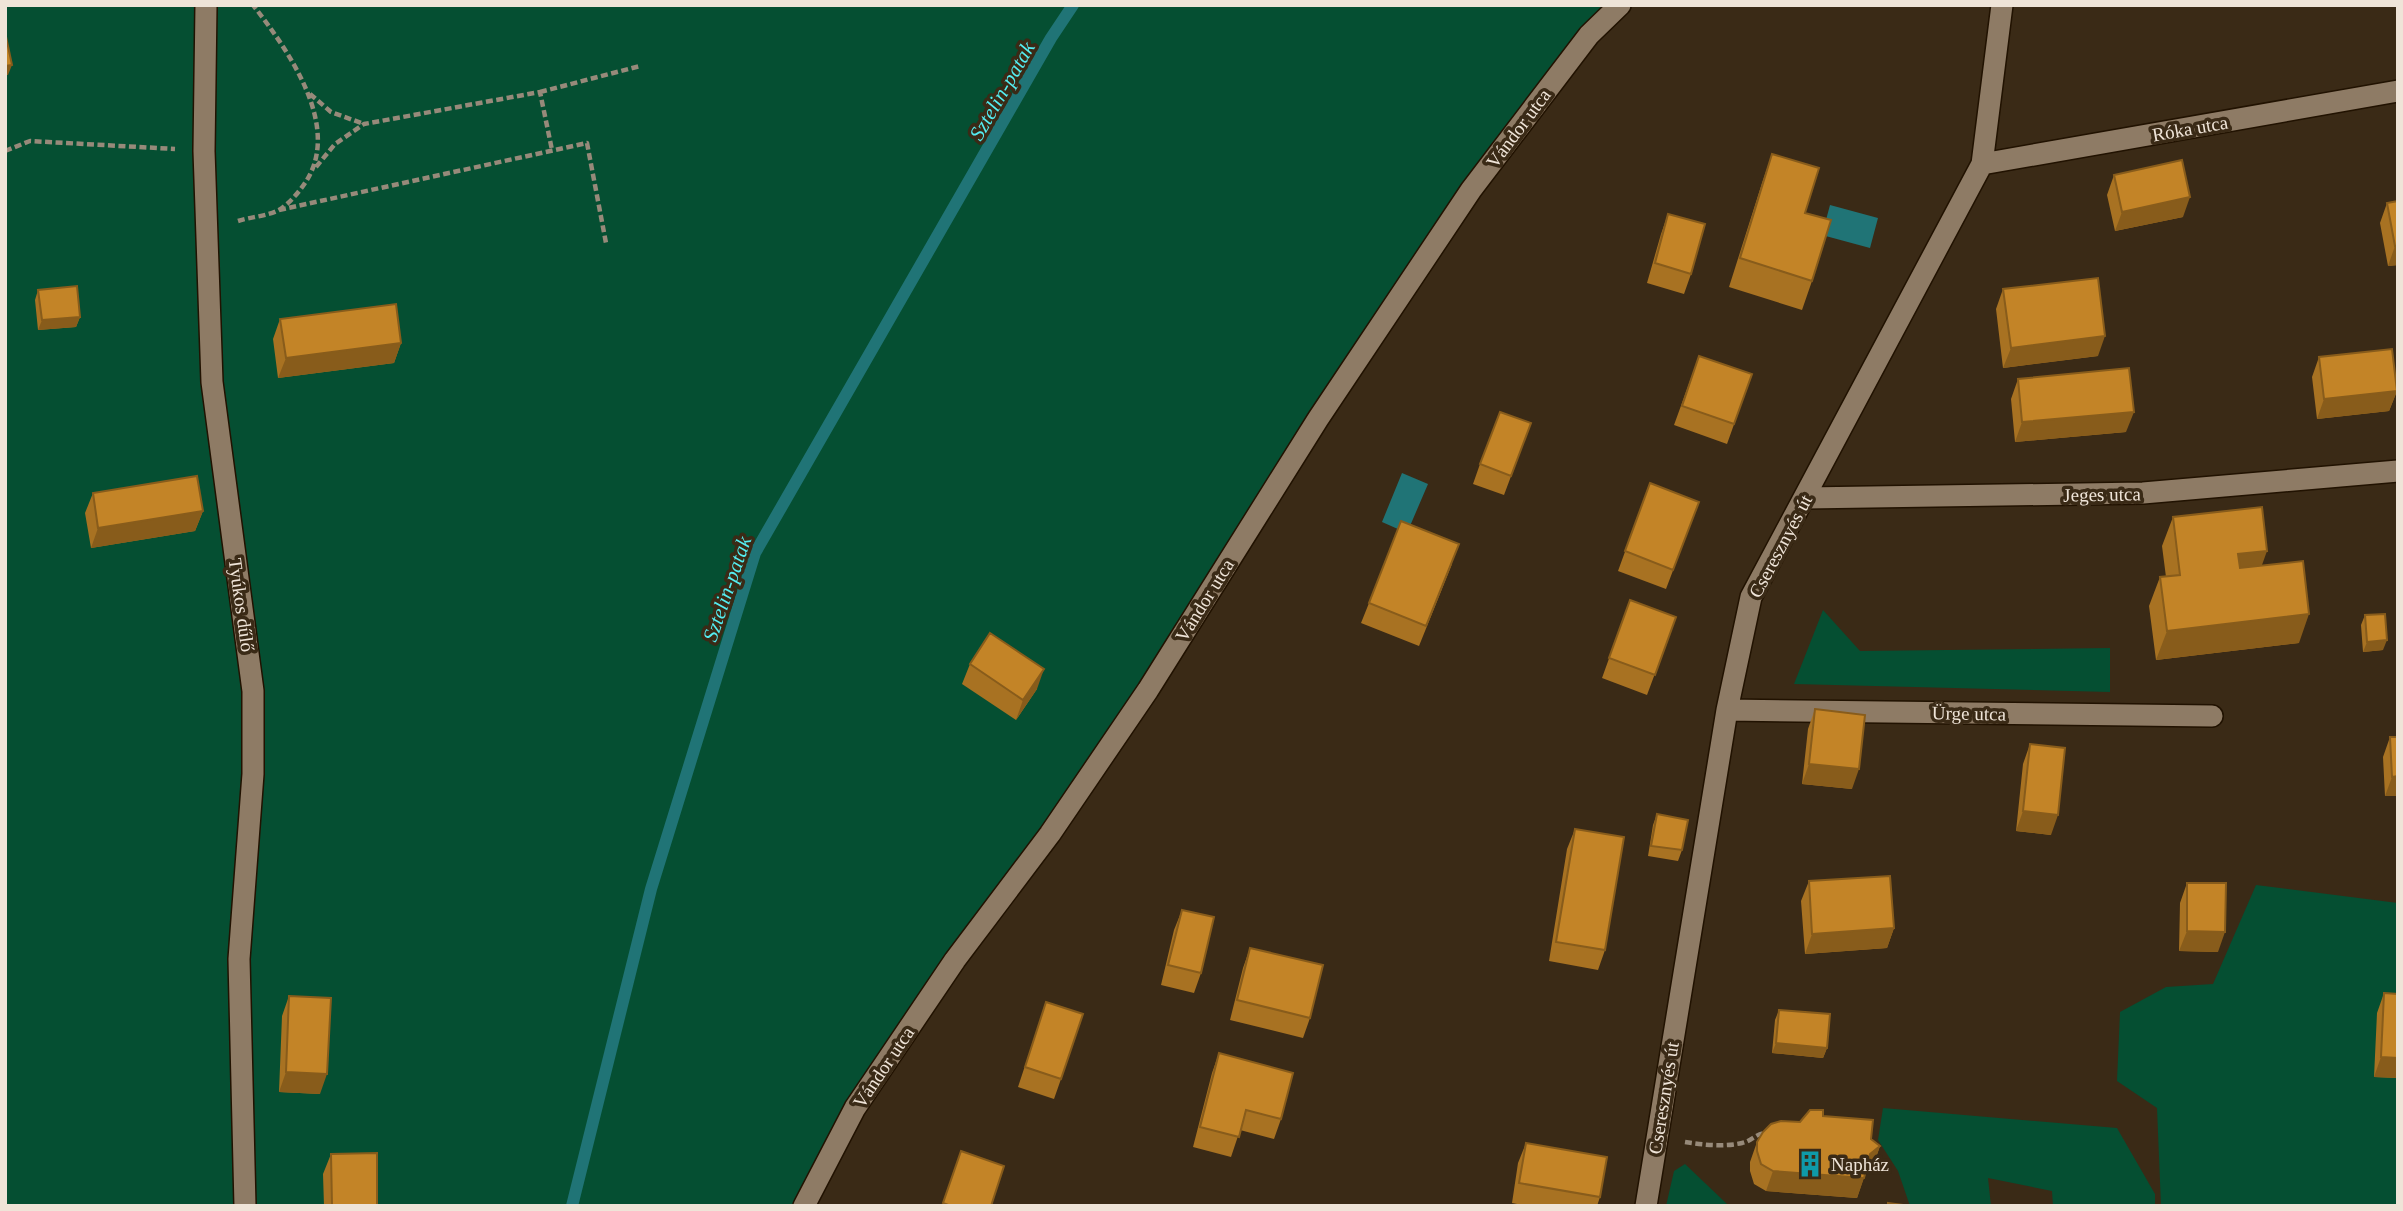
<svg xmlns="http://www.w3.org/2000/svg" width="2403" height="1211" font-family="Georgia,serif">
<rect width="100%" height="100%" fill="#3a2a16"/>
<path fill="#054f32" d="M5 5H1620L1589 35 955 960 804 1206H5Z
M1823 610 1860 651 2110 648V692L1794 684Z
M2256 885 2398 903V1206H2161L2157 1108 2117 1081 2120 1012 2166 987 2213 984Z
M1883 1108 2117 1128 2155 1194V1206H2053L2052 1191 1988 1178 1991 1206H1910L1898 1171 1878 1140Z
M1685 1164 1728 1205 1735 1206H1666L1674 1171Z"/>
<path fill="#207476" d="M1830 205 1878 218 1870 248 1822 235Z
M1402 473 1428 484 1407 533 1382 522Z"/>
<g fill="none" stroke-linecap="round" stroke-linejoin="round">
<path stroke="#207476" stroke-width="12" d="M572 1206 651 889 755 553 1051 38 1073 5"/>
<g stroke="#211201" stroke-width="24">
<path id="street" d="M206 5 204 151 212 382 253 691V774L239 959 245 1206
M1982 164 2398 91
M1805 498 2143 493 2398 471
M1727 710 2212 716
M804 1206 855 1108 955 960 1050 834 1148 690 1318 419 1471 190 1589 35 1620 5
M1646 1206 1727 710 1751 597 1982 164 2002 5"/>
</g>
<path stroke="#978a7a" stroke-width="4.5" stroke-dasharray="7 3.5" stroke-linecap="butt" d="M540 92 640 66
M310 94 331 112 364 124
M5 151 30 141 175 149
M316 167 335 144 364 124 540 92 552 150
M279 210 587 143 606 243
M238 221C250 217 268 216 279 210 289 204 299 192 305 183 343 127 288 50 253 5
M1685 1142C1703 1145 1724 1147 1742 1143 1752 1141 1756 1133 1767 1133"/>
<use href="#street" stroke="#8e7b65" stroke-width="21"/>
</g>
<path fill="#a87222" d="M1772 154 1812 281 1802 310 1729 287 1762 183Z
M2114 175 2183 217 2115 231 2107 195Z
M2387 203 2398 265 2388 266 2380 223Z
M1668 214 1691 274 1684 294 1647 283 1661 234Z
M2003 289 2098 356 2003 368 1996 309Z
M38 290 80 317 76 327 38 330 35 300Z
M280 319 401 343 394 363 278 378 273 339Z
M1699 356 1752 374 1727 444 1674 425Z
M2319 357 2397 391 2389 411 2317 419 2312 377Z
M2018 379 2126 432 2015 442 2011 399Z
M1531 423 1504 495 1473 484 1480 464Z
M1650 483 1699 502 1666 589 1618 571Z
M93 493 203 511 195 531 91 548 85 513Z
M2173 517 2262 565 2299 643 2156 660 2149 606 2160 577H2166L2162 546Z
M1452 564 1419 646 1361 623 1369 603Z
M1630 600 1676 617 1647 695 1602 678Z
M2365 615 2383 650 2363 652 2361 625Z
M970 664 1037 689 1016 720 962 684Z
M1815 709 1852 789 1802 784 1808 729Z
M2390 737H2398V796H2385L2383 757Z
M2030 744 2051 835 2016 831 2023 764Z
M1657 814 1682 850 1678 861 1648 856 1653 825Z
M1575 829 1605 950 1598 970 1549 961 1567 849Z
M1809 881 1894 928 1887 948 1805 954 1801 901Z
M2187 883 2218 952 2179 951 2180 903Z
M1182 910 1201 973 1194 993 1161 985 1174 930Z
M1250 948 1310 1018 1303 1038 1230 1020 1243 968Z
M2384 993 2398 1078 2374 1077 2377 1013Z
M289 996 320 1094 279 1092 282 1016Z
M1046 1002 1061 1079 1054 1099 1018 1087Z
M1779 1010 1827 1048 1823 1058 1772 1053 1775 1020Z
M1219 1053 1281 1119 1274 1139 1240 1130 1231 1157 1193 1147 1212 1073Z
M1823 1116 1871 1139 1880 1146 1873 1166 1866 1171 1857 1198 1766 1191 1754 1184 1750 1171V1162L1757 1142 1800 1122Z
M1526 1143 1600 1197 1597 1206H1528L1512 1203 1518 1163Z
M331 1154 377 1206H324L323 1174Z"/>
<path fill="#885c1b" d="M12 65 8 75H5V66Z
M2190 197 2183 217 2115 231 2122 212Z
M2395 246H2398V265L2388 266Z
M80 317 76 327 38 330 42 320Z
M2105 336 2098 356 2003 368 2011 348Z
M401 343 394 363 278 378 286 358Z
M2397 391 2389 411 2317 419 2324 399Z
M2134 412 2126 432 2015 442 2022 422Z
M203 511 195 531 91 548 98 528Z
M2267 551 2257 579 2228 583 2238 554Z
M2309 614 2299 643 2156 660 2167 631Z
M2387 640 2383 650 2363 652 2367 642Z
M1044 669 1037 689 1016 720 1023 700Z
M1809 764 1859 769 1852 789 1802 784Z
M2398 776V796H2385L2392 777Z
M2023 811 2058 815 2051 835 2016 831Z
M1894 928 1887 948 1805 954 1812 934Z
M2187 931 2225 932 2218 952 2179 951Z
M1776 1043 1827 1048 1823 1058 1772 1053Z
M2381 1057 2398 1058V1078L2374 1077Z
M286 1072 327 1074 320 1094 279 1092Z
M1880 1146 1873 1166 1862 1174 1870 1154Z
M1773 1171 1864 1178 1857 1198 1766 1191Z"/>
<path fill="#c38427" stroke="#885c1b" stroke-width="2" d="M5 32 12 65 5 66Z
M1772 154 1819 168 1805 213 1831 220 1812 281 1740 258Z
M2182 160 2190 197 2122 212 2114 175Z
M2398 201V246H2395L2387 203Z
M1668 214 1705 224 1691 274 1655 263Z
M2098 278 2105 336 2011 348 2003 289Z
M77 286 80 317 42 320 38 290Z
M396 304 401 343 286 358 280 319Z
M2392 349 2397 391 2324 399 2319 357Z
M1699 356 1752 374 1734 424 1682 406Z
M2129 368 2134 412 2022 422 2018 379Z
M1500 412 1531 423 1511 476 1480 464Z
M197 476 203 511 98 528 93 493Z
M1650 483 1699 502 1673 570 1625 551Z
M2262 507 2267 551 2238 554 2240 568 2303 561 2309 614 2167 631 2160 577 2180 575 2173 517Z
M1401 521 1459 544 1426 626 1369 603Z
M1630 600 1676 617 1655 675 1609 658Z
M2385 614 2387 640 2367 642 2365 615Z
M990 633 1044 669 1023 700 970 664Z
M1815 709 1865 715 1859 769 1809 764Z
M2390 737H2398V776L2392 777Z
M2030 744 2065 748 2058 815 2023 811Z
M1657 814 1688 820 1682 850 1651 846Z
M1575 829 1624 837 1605 950 1556 942Z
M1890 876 1894 928 1812 934 1809 881Z
M2187 883H2226L2225 932 2187 931Z
M1182 910 1214 917 1201 973 1168 965Z
M1250 948 1323 965 1310 1018 1237 1000Z
M2384 993 2398 994V1058L2381 1057Z
M289 996 331 998 327 1074 286 1072Z
M1046 1002 1083 1014 1061 1079 1025 1067Z
M1779 1010 1830 1014 1827 1048 1776 1043Z
M1219 1053 1293 1073 1281 1119 1246 1110 1239 1137 1200 1127Z
M1810 1110H1823V1116L1873 1120 1871 1139 1880 1146 1870 1154 1864 1178 1773 1171 1761 1164 1757 1151V1142L1763 1132 1771 1124 1781 1121 1800 1122Z
M1526 1143 1607 1157 1600 1197 1519 1183Z
M961 1151 1004 1166 991 1206H951L943 1203Z
M377 1153V1205L332 1206 331 1154Z
M1888 1203 1911 1206H1888Z"/>
<defs>
<g id="building-bare" transform="scale(2.1)"><path d="M-4-6H4V6H1V3H-1V6H-4ZM-2.5-4.3h1.7v1.8h-1.7ZM.8-4.3h1.7v1.8H.8ZM-2.5-1h1.7V.8h-1.7ZM.8-1h1.7V.8H.8Z" fill="#0f9aa8" stroke="#3a2a16" stroke-width="2.5" paint-order="stroke"/></g>
</defs>
<g fill-rule="evenodd">
<use href="#building-bare" x="1810" y="1164"/>
</g>
<g text-anchor="middle" stroke-width="7" stroke-linejoin="round" paint-order="stroke">
<g font-size="19" fill="#efe4d8" stroke="#3a2a16">
<text transform="translate(1518 128) rotate(-53)" y="7">Vándor utca</text>
<text transform="translate(2190 128) rotate(-10)" y="7">Róka utca</text>
<text transform="translate(2102 494) rotate(-1)" y="7">Jeges utca</text>
<text transform="translate(1780 546) rotate(-62)" y="7">Cseresznyés út</text>
<text transform="translate(1204 600) rotate(-58)" y="7">Vándor utca</text>
<text transform="translate(242 605) rotate(82)" y="7">Tyúkos dűlő</text>
<text transform="translate(1969 713) rotate(1)" y="7">Ürge utca</text>
<text transform="translate(883 1067) rotate(-56)" y="7">Vándor utca</text>
<text transform="translate(1663 1098) rotate(-81)" y="7">Cseresznyés út</text>
</g>
<g font-size="19" fill="#efe4d8" stroke="#3a2a16" text-anchor="start">
<text x="1831" y="1171">Napház</text>
</g>
<g font-size="21" font-style="italic" fill="#54edf1" stroke="#3a2a16">
<text transform="translate(1002 91) rotate(-60)" y="7">Sztelin-patak</text>
<text transform="translate(727 589) rotate(-71)" y="7">Sztelin-patak</text>
</g>
</g>
<rect width="2403" height="1211" fill="none" stroke="#efe4d8" stroke-width="14"/>
</svg>
